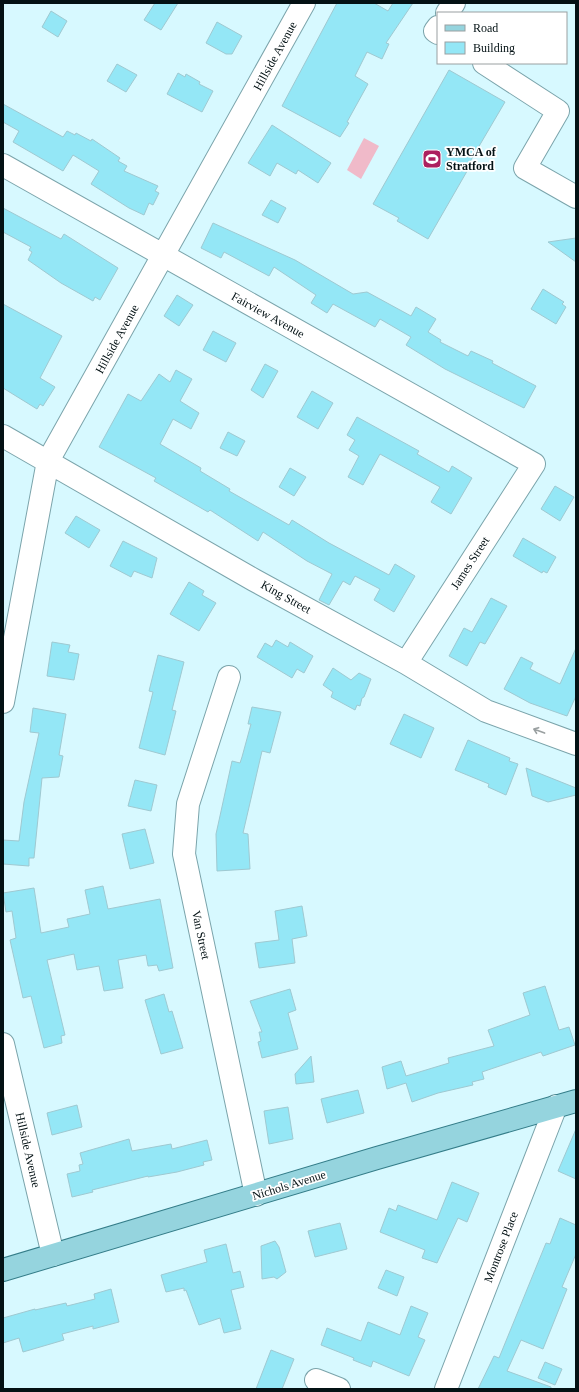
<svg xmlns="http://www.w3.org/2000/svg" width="579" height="1392" font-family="'Times New Roman',serif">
<rect width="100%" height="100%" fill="#d7f9ff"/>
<path fill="#f0bac9" d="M364 138 379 146 361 179 347 170Z"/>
<path fill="#94e7f6" stroke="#9fc9d1" d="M155 3H178L161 30 144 20Z
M337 3H374L388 11 393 3H413L386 43 389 44 382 59 367 52 355 76 368 84 347 122 349 123 340 137 282 106Z
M51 11 67 21 58 37 42 27Z
M217 22 242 36 232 54H226L206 43Z
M117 64 137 75 126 92 107 81Z
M449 70 505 102 468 165 470 166 428 239 397 221 399 218 373 204Z
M178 73 185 77 186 74 200 82 199 84 213 91 202 112 167 94Z
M3 104 63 137 67 131 75 135 76 133 91 141 92 139 120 158 118 161 127 166 124 171 158 186 155 191 159 193 153 205 149 203 144 215 129 208 91 184 99 171 73 155 63 171 13 142 19 131 3 122Z
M272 125 331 163 318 183 298 170 296 174 277 163 270 176 248 163Z
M271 200 286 208 278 223 262 215Z
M3 208 61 239 64 234 118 268 100 300 95 297 93 301 61 283 28 260 32 252 29 250 31 247 3 232Z
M213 223 295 260 353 294 367 292 411 316 416 307 436 319 428 332 441 340 440 342 468 356 471 351 493 361 492 363 536 386 524 408 445 369 406 345 411 337 380 319 375 327 333 304 327 313 311 303 316 295 274 267 269 276 224 252 221 258 201 248Z
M576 238V262L548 242Z
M543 289 564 302 562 304 566 307 556 324 531 309Z
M177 295 193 305 179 326 164 316Z
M3 304 62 336 40 378 55 387 43 406 40 404 37 409 3 388Z
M213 331 236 343 226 362 203 350Z
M265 364 278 371 263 398 251 390Z
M176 370 192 379 180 401 199 413 191 429 173 419 160 444 201 468 200 471 230 489 229 491 289 525 292 520 329 543 389 575 395 564 415 576 394 612 374 600 380 589 355 576 350 585 343 581 329 605 319 600 332 574 307 561 263 532 258 541 210 510 208 512 154 481 156 478 99 447 128 394 141 401 159 374 170 382Z
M312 391 333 403 318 429 297 417Z
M357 417 419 451 417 454 449 472 452 466 472 478 451 514 431 502 440 487 380 454 363 485 348 477 359 456 349 450 355 440 347 435Z
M228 432 245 441 237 456 220 448Z
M290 468 306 477 294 496 279 487Z
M555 486 574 497 560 521 541 509Z
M76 516 100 530 89 548 65 533Z
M523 538 556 557 547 573 543 571 542 573 513 556Z
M123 541 157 558 152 578 134 571 131 577 110 566Z
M189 582 204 591 202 595 216 603 199 631 170 614Z
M491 598 507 606 485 644 480 642 467 666 449 656 464 628 472 632Z
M276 640 288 647 290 642 313 656 304 673 297 669 292 678 257 657 265 643 272 647Z
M52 642 70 645 68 652 79 654 74 680 47 676Z
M576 648V696L567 716 530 703 504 689 521 657 533 663 530 669 560 684Z
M158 655 184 662 172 710 176 711 165 755 139 748 153 692 149 691Z
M333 668 351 680 359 673 371 679 364 697 362 698 360 706 357 705 355 710 331 697 333 692 323 685Z
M252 707 281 712 270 753 262 751 243 833 248 834 250 869 217 871 216 834 218 825 232 761 240 763 242 757 251 724H248Z
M33 708 66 714 59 755 63 756 59 777 42 778 34 858H29V866L3 864V840L19 841 24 802 39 733 30 732Z
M404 714 434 728 421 758 390 744Z
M468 740 510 758 509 761 518 764 506 795 488 787 489 784 455 770Z
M526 768 576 788V795L548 802 532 796Z
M135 780 157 785 151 811 128 806Z
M145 829 154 863 130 869 122 834Z
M103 886 108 909 160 899 173 968 159 971 157 965 148 966 146 955 118 960 123 988 104 991 99 966 77 970 74 954 47 960 65 1035 61 1036 62 1043 44 1048 31 996 23 998 10 940 16 938 12 911 6 912 3 893 34 888 41 933 69 927 67 919 90 914 85 890Z
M302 906 307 936 292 939 295 963 259 968 255 943 279 940 275 911Z
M545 986 559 1030 569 1027 575 1045 543 1056 541 1052 482 1072 484 1079 472 1082 473 1085 438 1093 412 1102 406 1083 387 1089 382 1067 401 1061 406 1076 449 1063 448 1058 494 1046 488 1030 530 1015 523 993Z
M290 989 296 1010 288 1013 298 1049 262 1058 258 1042 261 1041 259 1032H262L250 1001Z
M164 994 169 1012 172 1011 183 1048 161 1054 145 1000Z
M311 1056 314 1082 296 1084 295 1074Z
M358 1090 364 1113 327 1123 321 1099Z
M77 1105 82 1127 52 1135 47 1113Z
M288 1107 293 1139 269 1144 264 1111Z
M576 1129V1179L558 1171Z
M129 1139 132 1151 171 1144 172 1149 207 1140 212 1160 203 1162 204 1165 177 1172 148 1177V1176L92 1190 93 1192 72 1197 67 1174 80 1171 79 1165 83 1164 80 1153Z
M452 1182 479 1193 467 1222 458 1218 437 1263 422 1258 425 1250 380 1232 389 1208 396 1211 398 1205 437 1220Z
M560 1218 576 1225V1254L562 1287 567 1289 543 1349 521 1340 507 1371 551 1387V1389H478L494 1356 499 1358 546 1243 550 1244Z
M340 1223 347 1249 315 1257 308 1231Z
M275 1241 279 1247 286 1272 277 1279 274 1277 262 1279 261 1246Z
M226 1244 233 1273 240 1271 244 1287 231 1290 241 1329 224 1333 220 1318 199 1325 186 1290 184 1291V1288L166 1292 161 1275 207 1262 204 1250Z
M386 1270 404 1277 397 1296 378 1288Z
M111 1289 119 1322 93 1329V1326L62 1334 64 1340 23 1352 19 1338 3 1343V1318L35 1309V1310L66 1303 67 1306 95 1299 94 1294Z
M411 1306 428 1313 418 1337 425 1340 409 1376 373 1361 371 1367 353 1360 354 1358 321 1345 327 1328 361 1341 368 1322 400 1335Z
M271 1350 294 1359 282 1389H256Z
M545 1362 562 1369 555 1385 538 1378Z"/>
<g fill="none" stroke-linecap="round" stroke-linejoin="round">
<g stroke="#7ba4ab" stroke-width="24">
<path id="minor" d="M447 13 454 3
M438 27 435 31 438 33
M484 63 558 111 525 168 576 197
M3 165 534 464 406 663
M3 436 254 580 406 663 486 711 576 744
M229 677 188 804 184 854 256 1195
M3 702 48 461 304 3
M3 1044 53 1255
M316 1380 339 1389
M446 1389 556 1106"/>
</g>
<g stroke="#347d89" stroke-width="24">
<path id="major" d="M3 1270 377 1158 576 1101"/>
</g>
<use href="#minor" stroke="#fff" stroke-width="22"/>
<use href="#major" stroke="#95d4de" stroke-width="22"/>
</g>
<defs><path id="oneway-shaft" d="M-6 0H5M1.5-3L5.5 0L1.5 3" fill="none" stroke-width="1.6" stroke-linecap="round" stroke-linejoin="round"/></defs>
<use stroke="#9aa0a1" href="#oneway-shaft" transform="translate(539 731) rotate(-160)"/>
<defs>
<g id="stadium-square" transform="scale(1)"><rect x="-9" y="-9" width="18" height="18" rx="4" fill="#ac205e" stroke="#fff"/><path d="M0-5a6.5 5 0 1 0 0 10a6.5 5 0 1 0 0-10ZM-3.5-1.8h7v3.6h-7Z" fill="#fff"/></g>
</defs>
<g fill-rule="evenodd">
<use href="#stadium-square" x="432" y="159"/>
</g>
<g text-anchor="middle" stroke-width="3.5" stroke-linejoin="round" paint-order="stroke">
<g font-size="12" fill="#031114" stroke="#fff">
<text transform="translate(275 56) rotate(-61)" y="4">Hillside Avenue</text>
<text transform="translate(268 315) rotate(29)" y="4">Fairview Avenue</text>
<text transform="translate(117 339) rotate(-61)" y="4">Hillside Avenue</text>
<text transform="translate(470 563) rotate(-57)" y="4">James Street</text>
<text transform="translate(286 597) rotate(29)" y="4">King Street</text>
<text transform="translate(201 935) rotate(78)" y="4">Van Street</text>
<text transform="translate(28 1150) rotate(77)" y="4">Hillside Avenue</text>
<text transform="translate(289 1185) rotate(-17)" y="4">Nichols Avenue</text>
<text transform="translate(501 1247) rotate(-69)" y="4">Montrose Place</text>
</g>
<g font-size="12" font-weight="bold" fill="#031114" stroke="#fff" text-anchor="start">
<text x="446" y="156">YMCA of<tspan x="446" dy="14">Stratford</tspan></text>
</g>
</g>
<rect width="579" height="1392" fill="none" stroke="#031114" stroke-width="8"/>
<rect x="437" y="12" width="130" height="52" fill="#ffffff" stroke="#9aa0a1"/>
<rect x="445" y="25" width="20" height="6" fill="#95d4de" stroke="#9aa0a1"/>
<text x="473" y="32" font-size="12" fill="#031114">Road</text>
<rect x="445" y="42" width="20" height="12" fill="#94e7f6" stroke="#9aa0a1"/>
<text x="473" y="52" font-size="12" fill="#031114">Building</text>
</svg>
